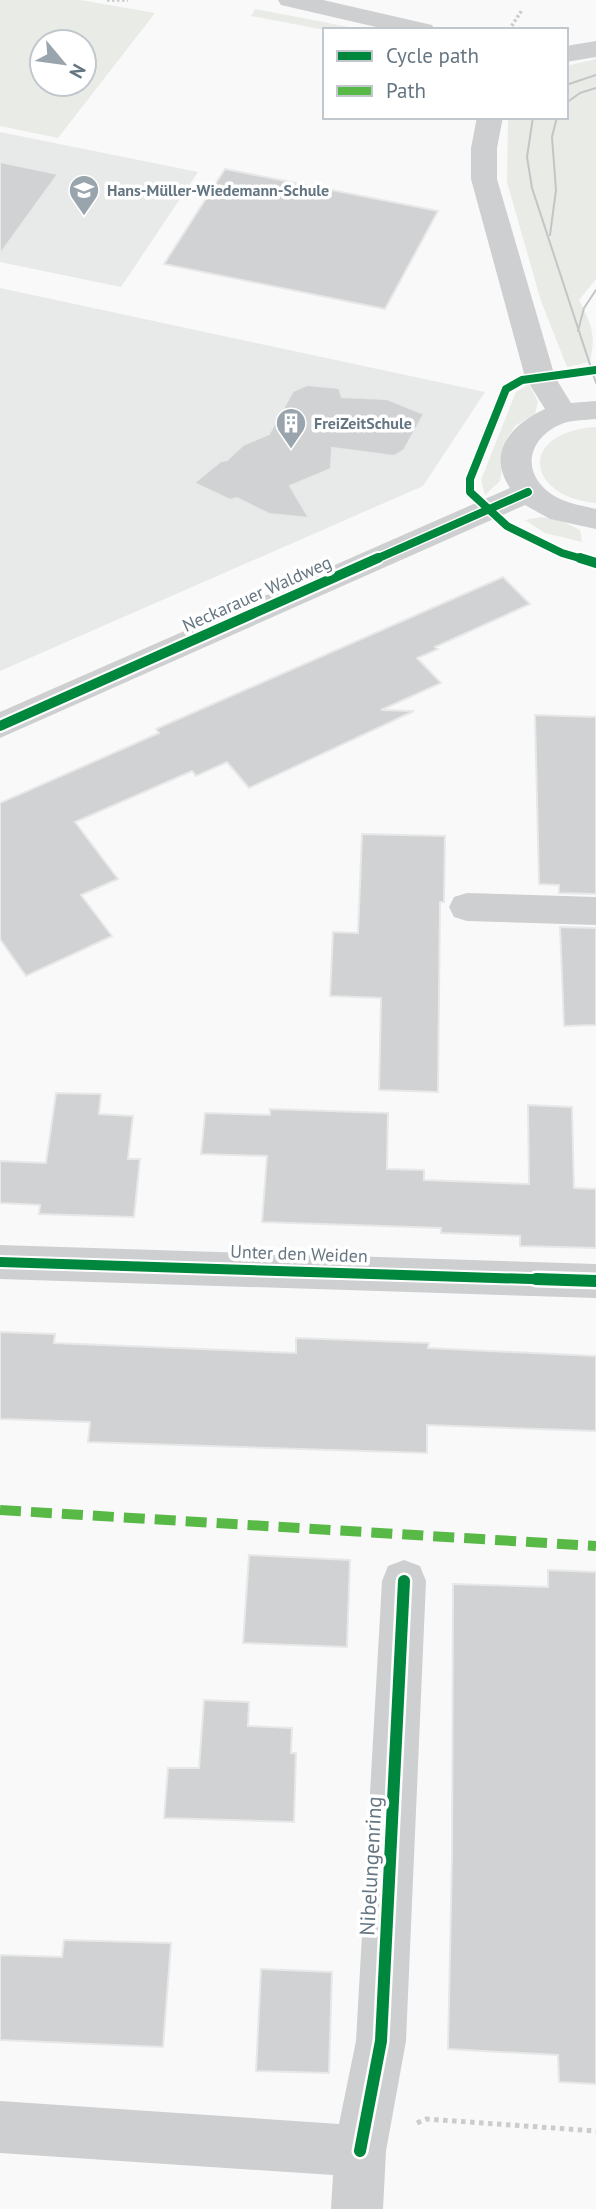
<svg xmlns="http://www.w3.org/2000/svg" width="596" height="2209" font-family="'PT Sans',sans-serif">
<rect width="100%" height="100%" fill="#f9f9f9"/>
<path fill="#e8e9e9" d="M0 132 198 172 121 287 0 262Z
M0 288 485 392 423 486 0 671Z"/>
<path fill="#e8ebe6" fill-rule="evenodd" d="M0 0H80L155 13 58 138 0 126ZM42 42H84V84H42Z
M255 9H256L364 30H325L251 16Z
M596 59V279L579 300C592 326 596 333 590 362L567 367 541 301 507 182 508 123 509 117H566V66Z
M529 384 538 402 535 414 515 426 506 440 500 481 485 495 481 480 516 392Z
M596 427V503C526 497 517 432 596 427Z
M541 517 562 521 580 530 582 542 545 533 525 520Z"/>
<path fill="#d0d2d3" stroke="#e8e8e8" stroke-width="2" d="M0 162 58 174 0 254Z
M225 169 438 211 385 309 164 264Z
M307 385 339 388 342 397 387 399 424 414 404 450 394 456 332 448 331 469 290 486 309 518 269 514 237 498 230 500 194 483 221 461 227 460 243 445 269 434 293 391Z
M503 577 530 604 435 647 438 649 417 658 441 683 381 710 414 711 249 788 227 762 196 776 192 771 75 822 118 879 81 895 112 936 26 976 0 939V803L159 733 156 729Z
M535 715 596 717V894L559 893V885L539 884Z
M362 834 445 836 444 902H440L438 1092 379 1090 381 998 330 996 333 932 358 933Z
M560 927 596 928V1025L564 1026Z
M56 1093 101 1094 99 1114 133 1116 128 1159H140L134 1217 39 1214 40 1205 0 1203V1161L46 1163Z
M528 1105 572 1107 574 1188 596 1189V1248L520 1246V1236L441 1233V1228L262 1222 267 1156 201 1154 205 1113 270 1115V1109L388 1113 387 1169 424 1170V1180L529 1184Z
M0 1332 55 1334 54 1343 296 1353V1338L429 1343 428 1348 596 1356V1431L427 1425V1453L88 1442 90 1422 0 1419Z
M249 1555 350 1560 347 1647 243 1643Z
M548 1570 596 1572V2084L559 2082 558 2055 448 2049 452 1856 453 1584 548 1587Z
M204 1700 249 1702 248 1726 292 1728 291 1753H296L294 1822 164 1818 168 1768H199Z
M64 1940 171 1943 163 2047 0 2040V1955L62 1957Z
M261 1969 332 1972 329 2073 256 2071Z"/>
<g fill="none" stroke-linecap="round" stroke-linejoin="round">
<path stroke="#cbcccd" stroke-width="3.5" stroke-dasharray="2.5 2.5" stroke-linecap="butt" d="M107 0H128
M509 30 522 10
M579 372 596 370
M498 409 505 391
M547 546 588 560"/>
<path stroke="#cbcccd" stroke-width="4.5" stroke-dasharray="3.5 3.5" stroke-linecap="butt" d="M582 558 596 563"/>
<path stroke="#cbcccd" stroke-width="5" stroke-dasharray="4.5 4.5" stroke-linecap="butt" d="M417 2123 426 2119 596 2131"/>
<path fill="#cecfd0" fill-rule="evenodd" d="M278 0H323L432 25 435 30H389L281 5Z
M596 41V57L566 62V46Z
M477 117H503L497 148V179L555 377 571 403 596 401V419C586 420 573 420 564 423 533 434 519 466 546 490 559 502 579 505 596 509V529L550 519 525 505 0 738V712L510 488C486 452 512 424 545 409L525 377 471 179V148Z
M467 893 596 897V925L467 921 454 917 449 907 454 897Z
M0 1245 596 1264V1298L0 1279Z
M404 1560 420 1566 426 1581 406 2041 386 2151 383 2209H331L333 2175 0 2153V2101L339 2124 356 2041 382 1581 388 1566Z"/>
<path stroke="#c3c5c6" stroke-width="2" d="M566 85 596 75
M566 103 580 93 596 88
M533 117 527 157 532 188 596 383
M550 235 556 190 552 137 557 117
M578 331 584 308 596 290"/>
<path stroke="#58b947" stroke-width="10" stroke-dasharray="21 10" stroke-linecap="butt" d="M0 1510 596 1546"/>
<g stroke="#fff" stroke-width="11">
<path id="cycleway-far2" d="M374 560 528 492
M586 560 562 553 507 526 470 492V479L506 389 522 380 596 370"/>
</g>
<g stroke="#fff" stroke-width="14">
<path id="cycleway-far1" d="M580 558 596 563
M0 726 378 558
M0 1262 591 1281"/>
</g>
<g stroke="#fff" stroke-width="17">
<path id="cycleway" d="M536 1279 596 1281
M360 2151 381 2041 404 1581"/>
</g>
<use href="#cycleway-far2" stroke="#00873e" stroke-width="8"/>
<use href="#cycleway-far1" stroke="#00873e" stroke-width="10"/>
<use href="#cycleway" stroke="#00873e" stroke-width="12"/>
</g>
<defs>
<g id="school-pin" transform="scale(1.575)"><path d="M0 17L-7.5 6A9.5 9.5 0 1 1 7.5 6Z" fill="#99a4ac" stroke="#fff"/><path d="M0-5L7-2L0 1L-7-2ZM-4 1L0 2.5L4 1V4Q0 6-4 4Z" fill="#fff"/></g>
<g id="building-pin" transform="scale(1.575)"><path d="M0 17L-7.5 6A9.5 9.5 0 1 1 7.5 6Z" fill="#99a4ac" stroke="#fff"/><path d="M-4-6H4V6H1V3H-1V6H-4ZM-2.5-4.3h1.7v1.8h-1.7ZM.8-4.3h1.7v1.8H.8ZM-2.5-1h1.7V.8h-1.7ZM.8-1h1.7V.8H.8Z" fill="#fff"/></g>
</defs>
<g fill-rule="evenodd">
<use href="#school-pin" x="84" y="190"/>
<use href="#building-pin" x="291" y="423"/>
</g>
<g text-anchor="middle" stroke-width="7" stroke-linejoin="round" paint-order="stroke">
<g font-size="16" font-weight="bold" fill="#657683" stroke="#fff" text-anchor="start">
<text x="107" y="196">Hans-Müller-Wiedemann-Schule</text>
<text x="314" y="429">FreiZeitSchule</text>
</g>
<g font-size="18" fill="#657683" stroke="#fff">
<text transform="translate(257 594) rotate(-24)" y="6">Neckarauer Waldweg</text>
<text transform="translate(299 1254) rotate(2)" y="6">Unter den Weiden</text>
</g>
<g font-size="21" fill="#657683" stroke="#fff">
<text transform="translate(371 1866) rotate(-87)" y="7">Nibelungenring</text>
</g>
</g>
<rect x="323" y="28" width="245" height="91" fill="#ffffff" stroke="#c1c8cd" stroke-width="2"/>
<rect x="337" y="51" width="35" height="10" fill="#00873e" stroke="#c1c8cd" stroke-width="2"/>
<text x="386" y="63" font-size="21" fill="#657683">Cycle path</text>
<rect x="337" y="86" width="35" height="10" fill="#58b947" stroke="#c1c8cd" stroke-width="2"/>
<text x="386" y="98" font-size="21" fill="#657683">Path</text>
<g transform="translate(63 63) rotate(119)"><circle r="33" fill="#ffffff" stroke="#c1c8cd" stroke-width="2"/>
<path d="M0-5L12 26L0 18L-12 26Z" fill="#99a4ac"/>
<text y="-10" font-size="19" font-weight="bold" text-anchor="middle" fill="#657683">N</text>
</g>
</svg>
